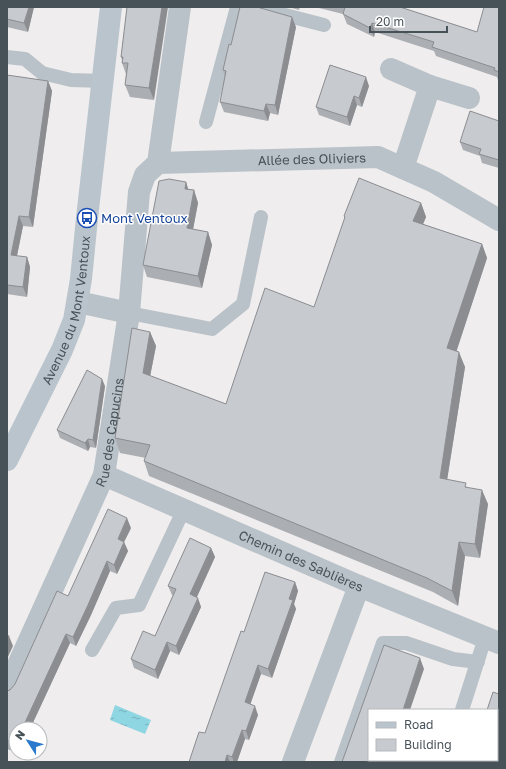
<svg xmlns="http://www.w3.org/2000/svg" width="506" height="769" font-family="'Golos Text',sans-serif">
<defs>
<pattern id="water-ripples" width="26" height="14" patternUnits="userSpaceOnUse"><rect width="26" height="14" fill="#8fd6e3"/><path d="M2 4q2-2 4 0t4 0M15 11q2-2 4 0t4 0" fill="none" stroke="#77b0bb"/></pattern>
</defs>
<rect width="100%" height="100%" fill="#efeded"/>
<path fill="url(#water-ripples)" d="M115 705 151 720 145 734 110 720Z"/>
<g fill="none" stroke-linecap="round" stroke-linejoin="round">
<path stroke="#b9c2c8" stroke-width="14" d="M254 7 324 25
M7 57 25 59 42 73 71 80 103 81
M206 122 237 7
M129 313 212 329 243 304 261 217
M92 650 116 608 139 605 184 509
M462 710 485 638
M341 762 383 643H406L453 659 478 662
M445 762V760"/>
<g stroke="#b9c2c8" stroke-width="22">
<path d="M391 69 430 86 403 168"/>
<path d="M430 86 469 98"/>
<path id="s1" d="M158 163 378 157 434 182 499 220"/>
<path d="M158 163 180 7"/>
<path d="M78 302 129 313"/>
<path id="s2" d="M104 475 359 586 499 643"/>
<path id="s3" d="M7 689 104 475 129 313 139 192 145 175 158 163"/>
<path d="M293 762 359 586"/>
</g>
<path stroke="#bac4cd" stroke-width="22" id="s4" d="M7 460 62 350 74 320 81 279 87 218 111 7"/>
</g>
<path fill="#abaeb2" d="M7 7H34L28 32 7 27Z
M127 7 154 100 130 97 125 85 126 74 122 63V60L121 57Z
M288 7H300L299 10Z
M315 7H400L477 32 499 7V81L498 80 497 77 436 56 434 51 375 32 374 37 347 24 343 14Z
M296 27 278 115 270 113 268 121 224 112 220 102 225 77 223 70 231 45Z
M7 75 48 81 52 91 33 227 23 226 17 256 27 257 30 267 27 297 7 294Z
M369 86 362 107 357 105 350 126 319 115 316 107Z
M499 121V168L482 163 480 156 463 150 460 142Z
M186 182 188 189 194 190 198 203 193 229 208 232 212 245 202 288 147 277 143 265Z
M421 203 426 217 423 224 482 244 487 258 456 351 465 367 447 480 467 487 488 504 480 558 465 556 458 606 433 592 149 476 144 461 146 458 120 453 115 438 150 332 156 346 150 376 226 404 314 307 345 219 344 216Z
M105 386 96 448 90 447 88 451 60 438 57 430Z
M131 528 124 542 128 551 117 574 110 571 91 615 76 646 70 643 30 729H16V752L7 749V691L10 690 15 684 68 596Z
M211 548 215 557 197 597 201 607 179 655 170 651 158 679 134 668 131 659 155 636 173 595H172L168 586Z
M295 582 298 591 294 604 296 609 272 678 261 674 250 704 258 715 249 740 245 739 237 762H189L205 733 244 632Z"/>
<path fill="#8b8d91" d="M29 7H34L28 32 24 23Z
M162 7H168L154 100 149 88Z
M292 17 296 27 278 115 275 105Z
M372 23 375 32 374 37 370 28Z
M366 77 369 86 362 107 359 98Z
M48 81 52 91 33 227 29 217Z
M354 96 357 105 350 126 347 117Z
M266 104 270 113 268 121 264 111Z
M186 182 190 195 185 189Z
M194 190 198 203 191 240 187 228Z
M421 203 426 217 418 236 413 221Z
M19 216 23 226 15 265 11 255Z
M208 232 212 245 202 288 198 276Z
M482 244 487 258 453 362 447 348Z
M27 257 30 267 27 297 23 287Z
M150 332 156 346 148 387 143 373Z
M459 352 465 367 445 493 440 478Z
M102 379 105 386 96 448 93 440Z
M88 439 90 447 88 451 85 443Z
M482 490 488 504 480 558 475 544Z
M127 518 131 528 124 542 128 551 117 574 114 565 118 539Z
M459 542 465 556 458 606 452 591Z
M211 548 215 557 194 603 190 594Z
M107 561 110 571 91 615 76 646 73 637Z
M295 582 298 591 294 604 296 609 272 678 268 669 289 599Z
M198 598 201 607 179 655 176 646Z
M66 634 70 643 30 729H22Z
M9 636 13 646 7 659V641Z
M167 642 170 651 158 679 155 670Z
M420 658 424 669 410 710H403Z
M258 665 261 674 248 711 245 702Z
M255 706 258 715 249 740 246 731Z
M242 730 245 739 237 762H234L232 757Z
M499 754V762H496Z
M227 755 230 762H225Z
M386 760H393L392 762H385Z"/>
<path fill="#c7cacf" stroke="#8b8d91" d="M7 7H29L24 23 7 19Z
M127 7H162L149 88 125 85 128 63H122L123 57H121Z
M240 7H257L292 17 275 105 266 104 264 111 220 102 226 71 223 70 229 44 231 45Z
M345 7H400L477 32 484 7H499V72L494 70 495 68 432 47 434 42 372 23 370 28 343 14Z
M330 65 366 77 359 98 354 96 347 117 316 107Z
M7 75 48 81 29 217 19 216 11 255 27 257 23 287 7 285Z
M470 111 499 121V160L479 154 481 149 460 142Z
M359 178 421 203 413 221 482 244 447 348 459 352 440 478 466 483 465 487 482 490 475 544 459 542 452 591 427 578 144 461 150 445 115 438 132 328 150 332 143 373 226 404 265 288 314 307 345 217 344 216Z
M169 179 186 182 185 189 194 190 187 228 208 232 198 276 143 265 159 181Z
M87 370 102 379 93 440 88 439 85 443 57 430Z
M108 509 127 518 118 539 124 542 114 565 107 561 88 605 73 637 66 634 22 729H16L15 743 7 740V691L10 690 15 684 57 591 68 596Z
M190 538 211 548 190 594 198 598 176 646 167 642 155 670 131 659 143 631 155 636 176 589 168 586Z
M265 572 295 582 289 599 293 600 268 669 258 665 245 702 255 706 246 731 242 730 232 757 227 755 225 762H189L199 732 205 733 241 631 244 632Z
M7 635 9 636 7 641Z
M384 645 420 658 403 710H369V760H386L385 762H342Z
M493 692 499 694V754L497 760V710H487Z
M467 760H497L496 762H466Z"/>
<defs>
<g id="bus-ring" transform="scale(1)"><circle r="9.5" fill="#fff" stroke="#1a4fb4" stroke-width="1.5"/><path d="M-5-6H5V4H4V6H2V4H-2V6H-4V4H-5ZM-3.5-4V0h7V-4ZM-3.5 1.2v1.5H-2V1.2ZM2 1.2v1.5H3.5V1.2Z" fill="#1a4fb4"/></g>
</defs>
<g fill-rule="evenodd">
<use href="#bus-ring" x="87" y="218"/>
</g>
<g text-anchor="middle" stroke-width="3" stroke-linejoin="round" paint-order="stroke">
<g font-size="13" fill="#475158" stroke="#fff">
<text dy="5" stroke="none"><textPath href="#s1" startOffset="154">Allée des Oliviers</textPath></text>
<text dy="5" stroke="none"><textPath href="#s4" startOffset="163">Avenue du Mont Ventoux</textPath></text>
<text dy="5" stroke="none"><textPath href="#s3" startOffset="278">Rue des Capucins</textPath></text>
<text dy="5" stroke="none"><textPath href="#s2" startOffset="215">Chemin des Sablières</textPath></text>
</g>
<g font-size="13" fill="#164399" stroke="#fff" text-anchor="start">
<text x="101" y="223">Mont Ventoux</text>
</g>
</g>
<rect width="506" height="769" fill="none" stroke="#475158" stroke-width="16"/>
<rect x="368" y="709" width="130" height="52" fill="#ffffff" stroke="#b5b9bc"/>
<rect x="376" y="722" width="20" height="6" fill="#bac4cd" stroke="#b5b9bc"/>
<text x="404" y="729" font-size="12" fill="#475158">Road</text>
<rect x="376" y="739" width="20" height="12" fill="#c7cacf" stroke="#b5b9bc"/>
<text x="404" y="749" font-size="12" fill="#475158">Building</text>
<g transform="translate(28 741) rotate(306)"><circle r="19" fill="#ffffff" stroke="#b5b9bc"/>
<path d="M0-3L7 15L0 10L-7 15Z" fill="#2979cc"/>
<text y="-6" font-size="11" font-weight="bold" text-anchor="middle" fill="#475158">N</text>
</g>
<path d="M370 26v6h77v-6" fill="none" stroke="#475158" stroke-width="2"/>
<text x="376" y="26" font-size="12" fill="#475158" stroke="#ffffff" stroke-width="3" paint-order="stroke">20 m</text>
</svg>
